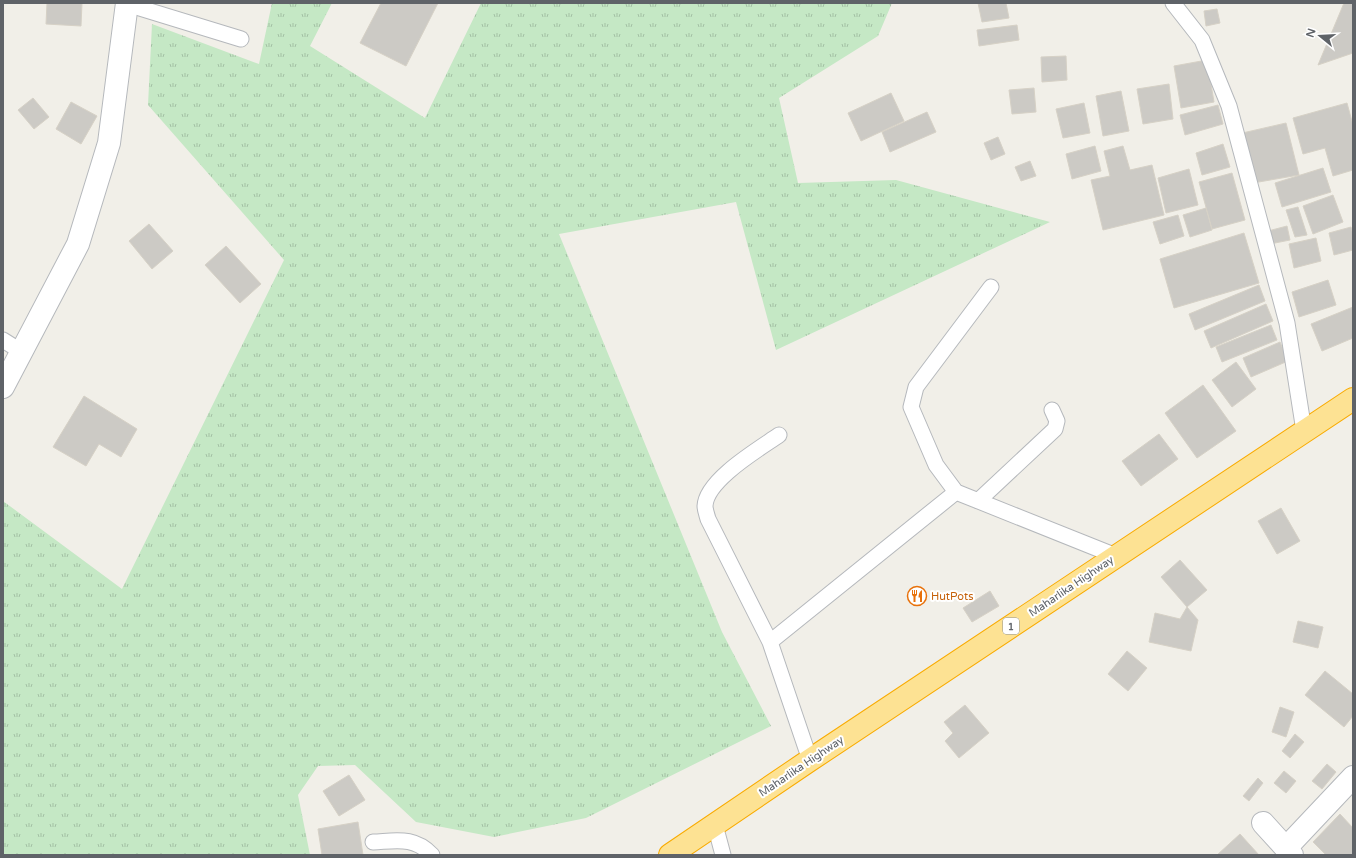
<svg xmlns="http://www.w3.org/2000/svg" width="1356" height="858" font-family="'Varela Round',sans-serif">
<defs>
<pattern id="grass-tufts" width="24" height="20" patternUnits="userSpaceOnUse"><rect width="24" height="20" fill="#c5e8c5"/><path d="M3 7l-1-3M5 7V3M7 7l1-3M15 17l-1-3M17 17v-4M19 17l1-3" fill="none" stroke="#a3c0a4"/></pattern>
</defs>
<rect width="100%" height="100%" fill="#f1efe8"/>
<path fill="url(#grass-tufts)" d="M272 3H332L310 46 425 118 481 3H892L878 36 779 98 798 183 896 180 1050 222 776 350 736 202 559 234 722 632 771 726 586 818 494 837 416 822 355 765 318 766 298 795 310 855H3V501L122 589 284 260 148 105 152 24 259 64Z"/>
<path fill="#cccac5" stroke="#d6d1c6" d="M47 3H82L81 26 46 24Z
M381 3H438L406 66 360 43Z
M978 3H1006L1009 18 982 22Z
M1344 3H1353V53L1318 65Z
M1217 9 1220 23 1206 26 1204 11Z
M1017 25 1019 40 979 46 977 30Z
M1066 56 1067 80 1042 82 1041 57Z
M1207 60 1214 102 1181 108 1174 66Z
M1169 84 1173 119 1143 124 1137 89Z
M1034 88 1036 112 1012 114 1009 90Z
M1121 91 1129 131 1103 136 1096 96Z
M891 93 904 121 861 141 848 113Z
M33 98 49 117 34 129 18 110Z
M71 102 97 116 81 144 56 129Z
M1084 103 1090 133 1063 138 1056 109Z
M1347 103 1353 125V170L1333 176 1325 148 1303 154 1293 118Z
M1218 105 1223 124 1185 135 1180 115Z
M927 112 936 132 890 152 882 132Z
M1286 123 1299 175 1253 183 1238 134Z
M998 137 1005 154 991 160 984 143Z
M1223 144 1230 167 1202 175 1196 153Z
M1095 146 1101 171 1072 179 1066 154Z
M1123 146 1130 170 1152 165 1164 215 1103 230 1091 180 1110 176 1104 151Z
M1030 161 1036 176 1021 181 1015 167Z
M1323 168 1331 192 1282 207 1275 183Z
M1189 169 1198 205 1166 213 1158 178Z
M1232 173 1245 220 1212 229 1199 182Z
M1333 195 1343 222 1313 234 1303 206Z
M1298 207 1307 235 1295 237 1286 210Z
M1206 208 1212 230 1190 237 1183 215Z
M1178 215 1184 236 1160 244 1153 222Z
M149 224 173 251 152 269 129 241Z
M1287 226 1290 240 1270 244 1268 231Z
M1351 227 1353 235V250L1334 255 1329 233Z
M1244 233 1259 283 1174 308 1160 259Z
M1316 238 1321 261 1294 268 1289 244Z
M226 246 261 284 240 303 205 265Z
M1328 280 1336 305 1299 317 1292 292Z
M1259 285 1265 301 1195 330 1189 314Z
M1266 304 1273 321 1211 348 1204 331Z
M1353 307V338L1322 351 1311 324Z
M1271 325 1277 340 1222 362 1216 347Z
M1280 342 1288 361 1251 377 1243 358Z
M1236 362 1256 389 1232 407 1212 380Z
M1203 385 1236 431 1197 458 1165 413Z
M84 396 137 429 121 457 99 444 86 466 53 447Z
M1159 434 1178 459 1141 486 1122 461Z
M1281 508 1300 541 1277 554 1258 521Z
M1180 560 1207 590 1187 607 1161 577Z
M990 591 999 606 972 622 963 608Z
M1187 607 1198 620 1191 651 1149 642 1155 613 1180 619Z
M1298 621 1323 627 1318 648 1293 642Z
M1127 651 1147 668 1128 691 1108 674Z
M1325 671 1353 694V716L1344 727 1305 695Z
M965 705 989 733 959 758 945 741 953 733 944 722Z
M1280 707 1294 712 1286 737 1272 732Z
M1295 734 1304 742 1290 758 1282 751Z
M1327 764 1336 772 1322 789 1312 781Z
M1284 771 1296 781 1286 793 1274 783Z
M349 775 365 800 339 816 323 791Z
M1258 778 1263 783 1249 801 1243 796Z
M1340 814 1353 828V855H1326L1313 842Z
M358 822 363 855H322L318 829Z
M1240 834 1259 855H1217Z"/>
<g fill="none" stroke-linecap="round" stroke-linejoin="round">
<g stroke="#b5b8bc" stroke-width="17">
<path id="lane" d="M1173 3 1202 40 1229 106 1287 323 1304 431
M127 4 241 39
M991 287 916 387 911 407 936 465 956 492 1116 556
M3 340 22 352
M978 501 1055 429 1057 421 1052 410
M770 642 708 519C707 515 705 510 705 506 706 480 759 449 779 435
M810 760 770 642 956 492
M715 825 723 855
M373 842C396 841 414 836 432 855"/>
</g>
<g stroke="#b5b8bc" stroke-width="24">
<path id="street" d="M3 387 78 244 109 143 127 3
M1263 823 1292 855
M1286 848 1353 777"/>
</g>
<g stroke="#f9ab00" stroke-width="24">
<path id="highway" d="M670 855 810 760 1353 399"/>
</g>
<use href="#lane" stroke="#fff" stroke-width="15"/>
<use href="#street" stroke="#fff" stroke-width="22"/>
<use href="#highway" stroke="#fde293" stroke-width="22"/>
</g>
<defs>
<g id="restaurant-ring" transform="scale(1)"><circle r="9.5" fill="#fff" stroke="#e8710a" stroke-width="1.5"/><path d="M-5-6h1v4h1v-4h1v4h1v-4h1v5L-1.5 .5V6h-2V.5L-5-1ZM5-6V6H3V1.5H1.5Q1.5-4 5-6Z" fill="#e8710a"/></g>
</defs>
<g fill-rule="evenodd">
<use href="#restaurant-ring" x="917" y="596"/>
</g>
<g text-anchor="middle" stroke-width="4" stroke-linejoin="round" paint-order="stroke">
<rect fill="#fff" stroke="#8f9295" stroke-width="1" x="1003" y="618" width="16" height="16" rx="3"/>
<g font-size="10" font-weight="bold" fill="#5f6368">
<text x="1011" y="630">1</text>
</g>
<g font-size="11" fill="#5f6368" stroke="#fff">
<text transform="translate(1071 586) rotate(-34)" y="4">Maharlika Highway</text>
<text transform="translate(801 766) rotate(-34)" y="4">Maharlika Highway</text>
</g>
<g font-size="11" fill="#c56008" stroke="#fff" text-anchor="start">
<text x="931" y="600">HutPots</text>
</g>
</g>
<rect width="1356" height="858" fill="none" stroke="#5f6368" stroke-width="8"/>
<g transform="translate(1320 36) rotate(288)" stroke="#ffffff" stroke-width="3" paint-order="stroke">
<path d="M0-3L7 15L0 10L-7 15Z" fill="#5f6368"/>
<text y="-6" font-size="11" font-weight="bold" text-anchor="middle" fill="#5f6368">N</text>
</g>
</svg>
